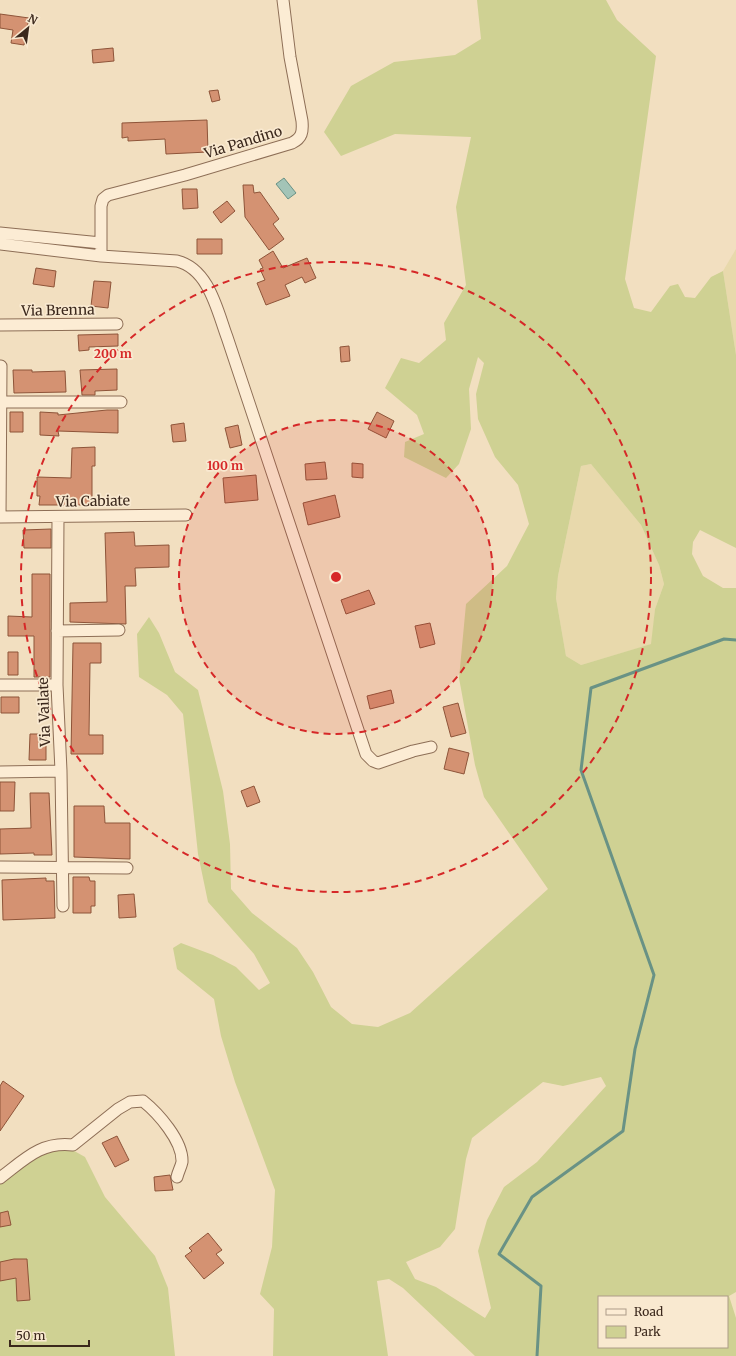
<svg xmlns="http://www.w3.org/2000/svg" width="736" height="1356" font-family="Merriweather,serif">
<rect width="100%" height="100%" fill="#f2dfc0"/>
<path fill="#e8d9ac" d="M736 249V355L723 271Z
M591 464 641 525 659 565 664 584 655 609 652 644 581 665 566 656 556 598 558 576 581 466Z"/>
<path fill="#cfd193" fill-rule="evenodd" d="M477 0H606L617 20 656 56 625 279 634 308 651 312 670 286 678 284 685 297 695 298 711 277 723 271 736 355V548L700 530 693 542 692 554 703 576 723 588H736V1292L729 1296 736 1318V1356H475L403 1288 389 1279 377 1281 388 1356H273L274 1309 260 1294 272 1247 275 1190 235 1082 221 1036 214 999 177 969 173 948 181 943 213 955 236 967 259 990 270 983 254 954 208 902 198 854 183 714 167 695 139 677 137 634 149 617 159 633 175 672 198 690 223 791 230 844 231 889 252 913 297 948 313 972 331 1007 352 1024 378 1027 410 1013 548 889 484 797 475 765 459 678 466 604 507 566 529 524 518 485 495 457 478 419 476 394 484 363 478 357 469 389 471 429 459 464 446 478 404 457 405 442 424 434 417 415 385 388 401 358 419 363 446 340 444 323 466 285 456 207 471 137 395 134 341 156 324 132 351 86 394 62 455 55 481 39ZM591 464 641 525 659 565 664 584 655 609 651 644 581 665 566 656 556 598 558 576 581 466ZM601 1077 606 1086 537 1162 504 1187 487 1220 478 1251 491 1308 485 1318 436 1287 415 1279 406 1262 440 1247 455 1229 466 1159 472 1138 543 1082 563 1086ZM599 1297H727V1347H599Z
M69 1148 85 1157 105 1197 155 1256 168 1288 175 1356H0V1182L48 1150Z"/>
<path fill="#a3c4b7" stroke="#699285" d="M284 178 296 193 288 199 276 184Z"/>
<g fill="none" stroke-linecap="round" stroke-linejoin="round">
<path stroke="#699285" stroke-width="3" d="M537 1356 541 1286 499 1254 532 1197 623 1131 635 1049 654 975 581 770 591 688 724 639 736 640"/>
</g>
<path fill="#d49272" stroke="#8e5439" d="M0 14 29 18 24 45 11 43 13 30 0 28Z
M113 48 114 61 93 63 92 50Z
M218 90 220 100 212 102 209 91Z
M207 120 208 152 166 154 165 139 128 141V137L122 138V123Z
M243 185H253L254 193 260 192 279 219 273 224 284 239 269 250 245 217Z
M182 189H197L198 208 183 209Z
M227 201 235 211 221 223 213 212Z
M197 239H222V254H197Z
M273 251 283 268 307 258 316 278 305 283 302 277 285 285 290 296 266 305 257 283 265 280 260 269 263 268 259 260Z
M36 268 56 271 54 287 33 284Z
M94 281 111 282 108 308 91 306Z
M118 334V346L89 347V350L79 351 78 335Z
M349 346 350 361 341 362 340 347Z
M117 369V390L95 391V395H82L80 370Z
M13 370H32V372L65 371 66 392 14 393Z
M107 410H118V433L58 431 59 436 40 435V412L58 413V415Z
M10 412H23V432H10Z
M377 412 394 421 386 438 368 429Z
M184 423 186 441 173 442 171 425Z
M238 425 242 445 230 448 225 428Z
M95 447V466H92V505H39L40 496H37V477L71 478 72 448Z
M325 462 327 479 306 480 305 464Z
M352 463 363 464V478L352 477Z
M256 475 258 500 225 503 223 478Z
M335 495 340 517 308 525 303 503Z
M51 529V548H24L23 530Z
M134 532 135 546 169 545V567L135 568 136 586H125L126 624 70 622V603L107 602 105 533Z
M32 574H50V677H34V636H8V616L32 617Z
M369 590 375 604 346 614 341 600Z
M430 623 435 644 420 648 415 626Z
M73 643H101V663H90L89 735H103V754H71Z
M8 652H18V675H8Z
M391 690 394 703 370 709 367 696Z
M1 697H19V713H1Z
M458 703 466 733 451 737 443 707Z
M30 734H46V760H29Z
M449 748 469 753 464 774 444 769Z
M0 782H15L14 811H0Z
M254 786 260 802 247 807 241 791Z
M30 793H49L52 855H34V853L0 854V829L31 828Z
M74 806H104L105 823H130V859L74 857Z
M73 877H89L90 881H95V906H91V913H73Z
M46 878V881H54L55 918 3 920 2 880Z
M134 894 136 917 119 918 118 895Z
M3 1081 24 1096 0 1131V1086Z
M117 1136 129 1160 115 1167 102 1143Z
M170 1175 173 1190 155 1191 154 1177Z
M8 1211 11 1225 0 1227V1213Z
M208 1233 222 1250 216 1254 224 1263 204 1279 185 1256 192 1251 189 1248Z
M14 1259H27L30 1300 17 1301 16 1278 0 1281V1262Z"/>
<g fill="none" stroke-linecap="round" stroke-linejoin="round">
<g stroke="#8d6e56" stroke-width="13">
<path id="minor" d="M0 233 101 243
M0 244 101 256 177 261C209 269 217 310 227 337L366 754 373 761 378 763 413 751 431 747
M101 256V206L103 199 108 195 185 175 292 143C302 138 303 132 302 121L290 57 283 0
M0 325 117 324
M0 402H121
M0 517 186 515
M0 517 1 366
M58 517 57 685 61 771 63 906
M57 631 119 630
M0 685H57
M0 772 61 771
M0 867 127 868
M0 1178C24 1160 41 1141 73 1145L118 1109 130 1102 143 1101C158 1113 183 1141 182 1162 181 1167 178 1172 177 1177"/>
</g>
<use href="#minor" stroke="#fcecd4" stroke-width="11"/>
</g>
<circle cx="336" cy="577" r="157" fill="#d62828" fill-opacity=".12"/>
<g fill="none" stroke="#d62828" stroke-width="2" stroke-dasharray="7 5">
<circle cx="336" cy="577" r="157"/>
<circle cx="336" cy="577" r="315"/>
</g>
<g text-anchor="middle" stroke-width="3.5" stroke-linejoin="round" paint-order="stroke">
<g font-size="14" fill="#3b281c" stroke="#f9e9d0">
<text transform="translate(243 142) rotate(-17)" y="5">Via Pandino</text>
<text transform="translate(58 310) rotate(-1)" y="5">Via Brenna</text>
<text transform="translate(93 501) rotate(-1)" y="5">Via Cabiate</text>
<text transform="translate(44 712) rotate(-92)" y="5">Via Vailate</text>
</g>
</g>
<circle cx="336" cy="577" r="6" fill="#d62828" stroke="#f9e9d0" stroke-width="2"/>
<g font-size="12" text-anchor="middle" font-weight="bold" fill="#d62828" stroke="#f9e9d0" stroke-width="3.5" stroke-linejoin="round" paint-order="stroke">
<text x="113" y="358">200 m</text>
<text x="225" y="470">100 m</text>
</g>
<rect x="598" y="1296" width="130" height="52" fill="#f9e9d0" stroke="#ad9c88"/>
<rect x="606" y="1309" width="20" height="6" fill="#fcecd4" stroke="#ad9c88"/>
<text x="634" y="1316" font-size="12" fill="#3b281c">Road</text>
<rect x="606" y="1326" width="20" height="12" fill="#cfd193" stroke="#ad9c88"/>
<text x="634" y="1336" font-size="12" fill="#3b281c">Park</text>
<g transform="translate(28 28) rotate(29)" stroke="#f9e9d0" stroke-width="3" paint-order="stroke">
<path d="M0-3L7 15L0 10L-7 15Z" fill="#3b281c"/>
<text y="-6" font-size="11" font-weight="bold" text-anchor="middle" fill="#3b281c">N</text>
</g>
<path d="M10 1340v6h79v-6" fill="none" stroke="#3b281c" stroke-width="2"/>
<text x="16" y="1340" font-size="12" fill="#3b281c" stroke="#f9e9d0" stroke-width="3" paint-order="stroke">50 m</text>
</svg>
